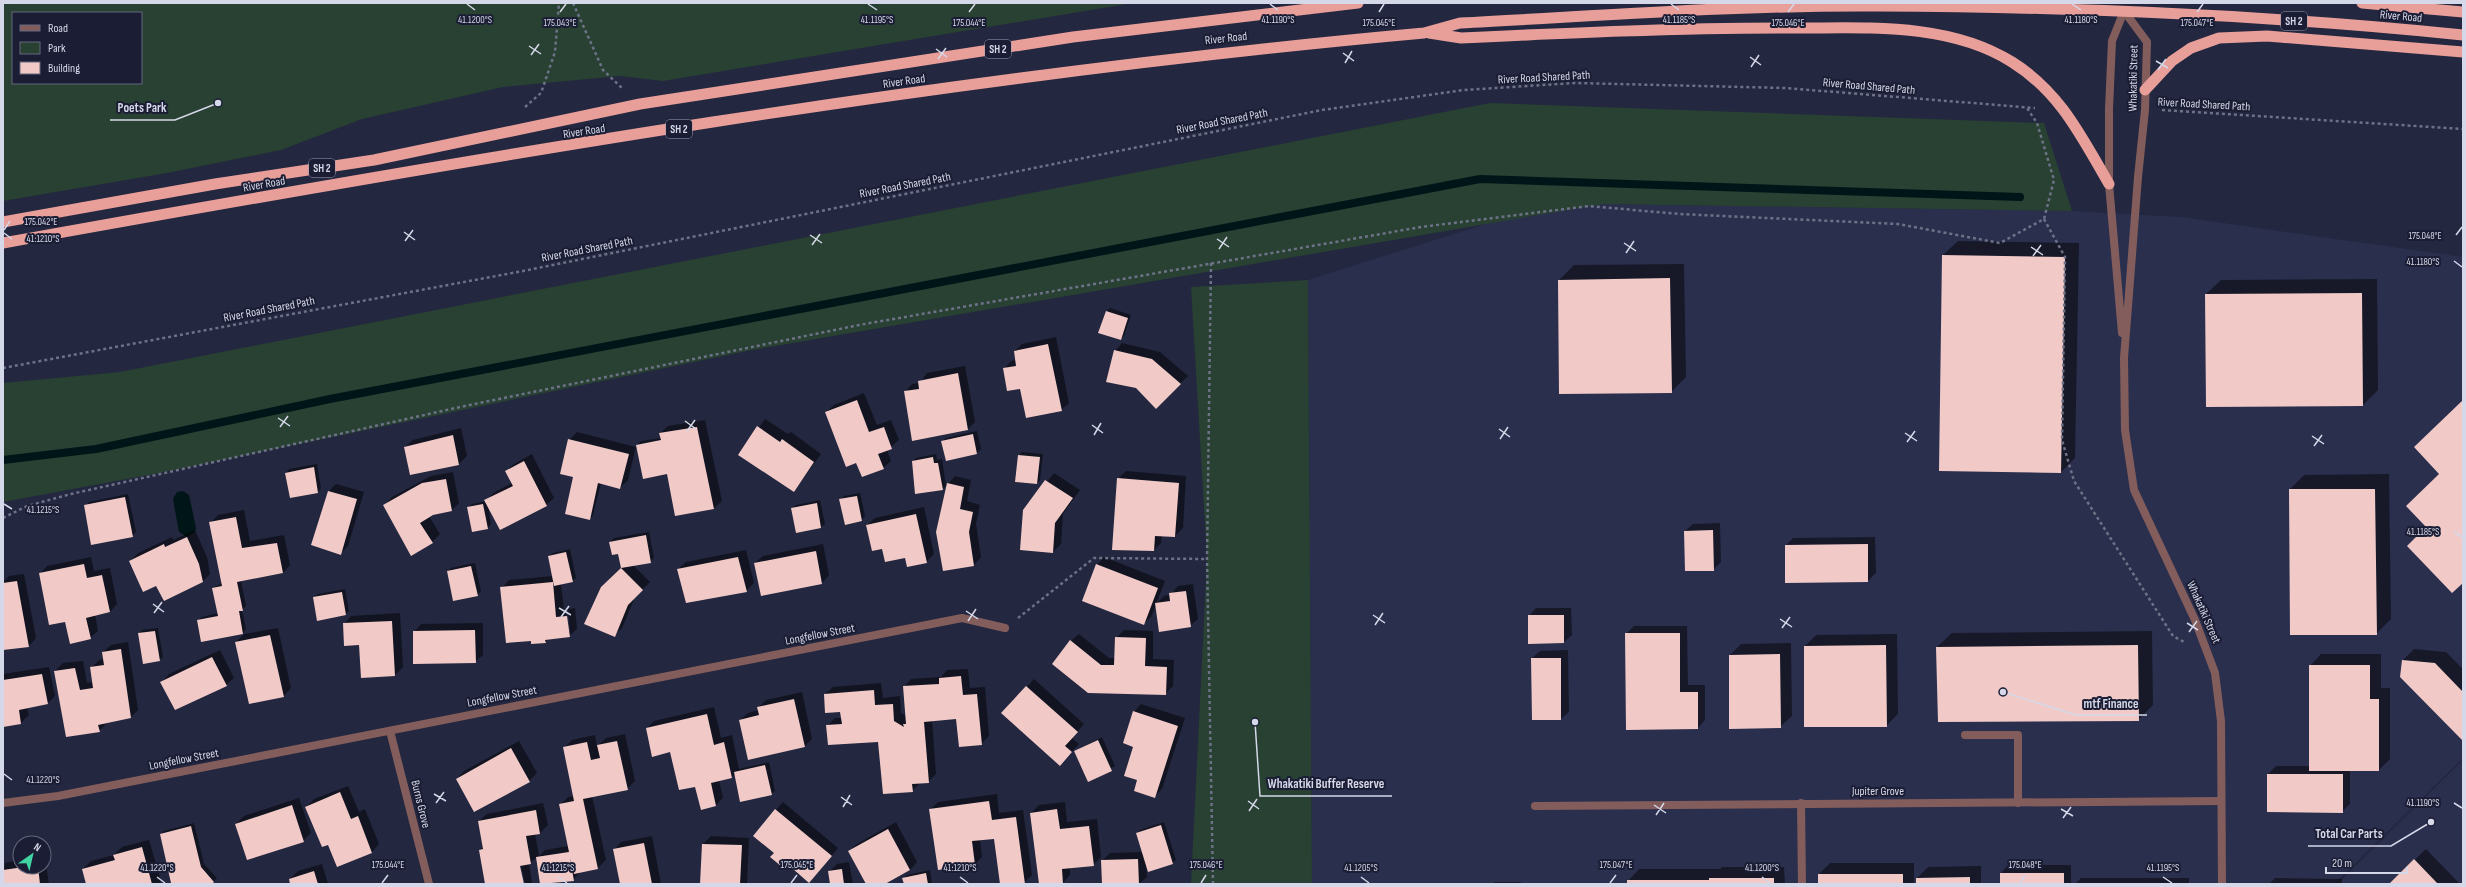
<svg xmlns="http://www.w3.org/2000/svg" width="2466" height="887" font-family="'Sofia Sans Condensed',sans-serif">
<rect width="100%" height="100%" fill="#23273f"/>
<path fill="#2b2f4e" d="M1603 204 2072 211 2181 217 2463 257V758L2334 884H1312L1308 280 1508 217Z
M2463 760V884H2337Z"/>
<path fill="#284133" fill-rule="evenodd" d="M3 3H1133L663 81 620 76 503 87 362 119 281 150 167 173 3 201ZM13 13H141V83H13Z
M1490 103 2044 123 2072 211 1603 204 752 350 159 473 3 502V383L120 372Z
M1308 280 1312 884H1191L1207 559 1191 287Z"/>
<path fill="#001517" d="M183 491 189 495 196 528 195 532 187 537 179 532 173 499 177 492Z"/>
<path fill="#0007" fill-rule="evenodd" d="M1958 241 2079 243 2075 458 2061 472 1943 255Z
M1684 264 1686 377 1671 392 1560 393 1559 280 1574 265Z
M2377 279 2378 390 2363 405 2206 294 2221 280Z
M1110 308 1131 315 1124 336 1120 339 1107 311Z
M1056 337 1069 403 1061 410 1021 388 1004 369 1011 361 1016 360 1015 351 1022 344Z
M1122 343 1160 352 1188 376 1156 407 1115 351Z
M965 366 975 422 968 429 905 392 912 384 920 383 927 373Z
M864 393 877 425 891 420 899 440 887 450 891 461 883 468 857 462 826 412 834 405Z
M765 419 788 434 791 432 821 454 794 491 739 455Z
M705 420 722 501 714 508 676 515 668 473 637 445 641 441 661 438 660 433 668 426Z
M461 428 467 456 459 464 411 474 405 447 413 440Z
M977 431 981 449 977 453 947 460 943 441 946 438Z
M577 432 636 447 628 480 620 488 601 483 593 515 590 519 569 440Z
M1022 452 1043 454 1040 480 1037 483 1019 456Z
M532 454 554 498 546 505H488L491 524 488 528 472 530 468 508 472 504 486 501 493 493 512 483 506 471 514 464Z
M936 454 937 460 942 459 946 486 942 489 916 493 913 461 916 458Z
M317 464 321 488 318 492 291 497 286 473 289 469Z
M1126 471 1186 476 1183 528 1175 536H1162L1161 543 1154 550 1118 479Z
M453 472 459 503 452 510 429 516 440 534 432 542 385 505 392 497 431 476Z
M1054 473 1080 490 1063 514 1061 544 1053 552 1024 510Z
M2389 474 2391 619 2376 634 2290 489 2304 475Z
M955 476 971 480 967 501 980 505 976 524 981 557 974 565 948 484Z
M336 484 364 492 348 546 340 554 329 491Z
M860 493 865 516 862 520 841 500 844 496Z
M128 494 136 532 132 536 85 506 89 502Z
M820 500 825 524 821 527 797 532 792 508 796 505Z
M924 507 934 554 926 562 883 548 867 525 875 518Z
M244 510 250 541 284 535 290 565 283 573 241 581 246 606 242 610 246 629 243 633 198 621 202 617 218 613 213 588 222 583 210 523 218 515Z
M1720 523 1721 562 1713 570 1685 531 1693 524Z
M195 530 207 557 210 574 202 582 157 585 130 561 138 553 172 537 173 540Z
M649 532 654 558 650 562 633 565 650 582 635 597 622 628 614 635 610 579 622 568 619 553 610 542 614 538Z
M1875 537 1876 573 1868 581 1786 545 1793 538Z
M823 544 829 575 822 583 761 595 755 563 763 556Z
M570 549 576 578 572 581 561 584 564 610 575 608 577 629 569 636 549 638 545 642 532 640 502 588 509 580 553 576 549 556 553 553ZM568 610 570 631H568L566 611Z
M746 550 754 583 746 591 678 569 686 562Z
M91 557 94 571 110 568 117 604 110 612 95 615 98 631 90 638 66 620 40 574 47 566Z
M1104 557 1165 581 1151 617 1143 624 1097 565Z
M475 563 481 592 477 595 448 571 451 568Z
M24 574 36 638 29 646 3 649V582L9 576Z
M1193 584 1198 619 1190 626 1156 604 1164 596 1170 595 1178 586Z
M345 589 349 611 346 614 314 597 318 594Z
M1536 608H1571L1572 635 1564 642 1529 616Z
M400 613 403 667 395 675 362 677 360 644 344 624 351 616Z
M483 623V655L475 662 414 632 421 624Z
M1634 626H1687L1688 685H1705V720L1698 728 1626 634Z
M158 628 163 657 159 660 139 634 142 630Z
M278 628 291 688 284 696 250 703 236 642 244 634Z
M1124 630 1153 631V659L1174 660 1173 686 1165 694 1089 692 1071 641 1079 634 1109 658H1116V638Z
M2152 631 2153 705 2138 720 1937 647 1952 633Z
M1897 634 1898 714 1886 726 1805 646 1816 635Z
M128 642 138 710 130 718 107 723 99 731 55 671 63 663 83 661 87 683 93 682 91 668 99 660 104 659 103 652 111 645Z
M1791 643 1792 716 1780 727 1730 728V655L1741 644Z
M2414 649 2446 652 2463 669V739L2403 660Z
M220 650 234 678 226 685 162 682 169 674Z
M1568 650 1569 712 1561 719 1532 658 1540 651Z
M2321 654H2381V688H2390V759L2379 770H2350V804L2342 812 2268 774 2276 766H2310V666Z
M49 667 55 696 48 703 27 707 29 715 21 723 3 726V674Z
M968 669 970 688 985 687 989 736 981 744 957 718 932 720 936 774 928 782 920 783 912 791 879 741 827 726 835 718H842L841 711 825 694 833 687 881 683 883 698 900 696 901 713 906 716 904 687 911 679 941 677 947 670Z
M1034 679 1084 724 1072 738 1079 744 1067 757 1003 713Z
M802 692 812 739 805 746 740 720 748 713 759 710V707L766 700Z
M1141 704 1185 718 1162 789 1154 797 1134 746V712Z
M714 707 721 738 732 735 739 769 769 762 775 791 771 794 735 774 732 777 719 780 723 798 716 805 696 786 671 751 647 728 654 721Z
M625 734 635 781 627 789 592 796 606 860 598 868 581 871 573 880 541 884 537 857 529 864 532 882 530 884H525L520 861H518L523 884H486L480 850 484 846 479 821 487 814 543 803 548 825 540 833 535 834 539 856 545 850 569 846 560 805 568 797 574 796 564 748 572 740 595 735 597 746 606 738Z
M1102 737 1115 766 1088 781 1075 751Z
M519 741 537 773 529 781 457 779 464 771Z
M348 786 359 812 365 809 379 844 372 852 337 866 328 843 306 807 314 799Z
M997 794 999 813 1023 810 1032 875 1024 883 1001 884 995 837 980 839 982 857 974 865 930 810 938 802Z
M299 798 311 833 303 841 236 824 244 816Z
M783 802 838 848 817 874 775 853 776 810Z
M1065 802 1067 822 1097 819 1101 857 1093 865 1070 868V875L1063 883 1040 884 1031 813 1039 805Z
M896 822 917 862 910 870 883 884H867L849 851 857 844Z
M1164 822 1176 860 1172 863 1146 866 1147 877 1139 884H1104L1102 861 1110 853 1142 852 1137 834 1140 830Z
M194 823 204 864 217 878 211 884H173L161 834 164 831Z
M652 836 661 884H621L614 850 621 842Z
M711 836 749 838 747 884H701L703 844Z
M149 840 161 881 158 884H88L83 869 91 861 114 855 122 847Z
M2426 849 2460 884H2390L2399 875Z
M44 852 49 884H3L5 863 20 860V867H44Z
M849 862 853 884H831L829 872 837 864Z
M1830 863H1914V884H1819V874Z
M322 864 328 884H291L290 879 298 871Z
M2008 865H2071V884H2001V873Z
M1981 866V884H1917V878L1928 867Z
M1722 867H1784L1785 884H1628V881L1639 869H1720Z
M930 870 932 884H905L904 878 907 875Z
M2081 878H2189V884H2075Z
M2275 878 2342 879V884H2269Z
M1495 882H1521V884H1493Z"/>
<g fill="none" stroke-linecap="round" stroke-linejoin="round">
<path stroke="#001517" stroke-width="8" d="M3 460 96 449 330 399 1480 179 2020 197"/>
</g>
<path fill="#f1cac8" d="M1942 255 2065 257 2061 473 1939 471Z
M1670 278 1672 393 1559 394 1558 280Z
M2362 293 2363 406 2206 407 2205 294Z
M1106 311 1128 318 1121 340 1098 333Z
M1048 344 1062 411 1026 418 1020 389 1007 391 1003 368 1016 366 1014 351Z
M1114 350 1152 359 1181 384 1156 409 1136 388 1106 382Z
M958 373 968 430 912 441 904 391 919 389 918 381Z
M857 400 869 432 884 427 892 449 878 454 884 469 862 477 856 463 846 467 825 412Z
M2463 400V583L2452 593 2407 546 2426 527 2406 506 2439 474 2414 447Z
M757 426 780 442 782 439 814 462 794 492 738 455Z
M697 427 714 509 675 516 667 474 643 479 636 445 661 440 659 433Z
M973 434 977 454 946 461 941 441Z
M453 435 459 465 410 475 404 447Z
M568 439 629 454 620 489 598 483 590 520 565 514 573 477 560 474Z
M1018 455 1040 457 1037 484 1015 482Z
M933 457 934 463H938L943 490 915 494 912 461Z
M524 461 547 506 500 530 484 500 513 486 505 471Z
M314 467 318 493 290 498 285 473Z
M1117 478 1179 483 1175 537 1155 536 1154 551 1112 550Z
M446 479 452 511 433 515 420 523 433 543 411 556 383 505 422 483Z
M1045 480 1073 498 1055 523 1053 553 1020 550 1023 510Z
M947 483 964 487 960 509 973 512 969 532 974 566 943 571 936 532Z
M2289 489H2375L2377 635H2290Z
M328 491 357 499 341 555 311 545Z
M857 496 862 521 845 525 839 499Z
M125 497 133 537 91 545 84 505Z
M817 503 821 528 796 533 791 508Z
M483 504 488 529 472 532 467 507Z
M916 514 927 563 907 567 905 558 885 562 882 549 872 551 866 525Z
M236 517 242 548 277 543 283 573 237 582 243 611H239L243 634 201 642 197 620 218 616 212 588 222 586 209 522Z
M1713 530 1714 571H1685L1684 531Z
M646 535 651 563 621 568 618 554 612 555 609 542Z
M187 537 199 564 203 582 164 601 156 586 143 592 129 561 164 544 165 547Z
M1868 544V582L1785 583V545Z
M816 551 822 584 761 596 754 563Z
M566 552 573 582 554 586 548 556Z
M738 557 747 592 686 603 677 569Z
M84 564 87 578 102 575 110 612 86 618 91 639 70 644 65 622 49 625 39 573Z
M1096 564 1158 588 1144 625 1082 601Z
M471 566 478 596 453 601 447 571Z
M621 568 643 590 628 605 615 637 584 624 601 587Z
M17 581 29 647 3 650V583Z
M553 582 556 617 567 616 570 637 545 640 546 643 531 644V641L506 643 500 587Z
M1186 591 1191 627 1159 632 1155 603 1170 601 1169 593Z
M342 592 346 615 317 621 313 597Z
M1528 615H1564V643L1528 644Z
M392 621 395 676 361 678 359 645 344 646 343 623Z
M475 630 476 663 413 664V631Z
M155 631 160 661 143 664 138 633Z
M1625 633H1680V692H1698V729L1626 730Z
M270 635 284 697 249 704 235 642Z
M1115 637 1146 638 1145 666 1167 667 1166 695 1088 693 1052 664 1070 640 1101 665H1114Z
M1886 645 1887 727H1804V646Z
M2138 645 2139 721 1938 722 1936 647Z
M121 649 131 718 98 725 100 732 66 737 54 671 75 668 80 690 93 688 90 667 104 665 102 652Z
M1780 654 1781 728 1729 729V655Z
M212 657 227 686 175 710 160 682Z
M1531 658H1561V720H1532Z
M2402 660 2435 663 2463 692V741L2400 677Z
M2309 665H2370V699H2379V771H2309Z
M42 674 48 704 19 710 21 724 3 727V680Z
M961 676 963 695 977 694 982 745 959 747 956 719 924 722 929 783 912 784 913 792 883 794 878 742 828 745 826 725 842 724 840 712 825 713 824 694 874 690 875 705 893 704 894 721 904 727 903 724H906L903 686 939 684V678Z
M1026 686 1078 732 1065 746 1072 752 1060 766 1001 713Z
M794 699 805 747 748 760 739 720 759 715 757 707Z
M1133 711 1178 726 1155 798 1134 791 1137 780 1124 776 1133 747 1123 743Z
M707 714 714 745 724 742 732 778 711 783 716 806 701 810 695 787 679 790 670 752 652 757 646 728Z
M1098 740 1112 771 1088 782 1074 751Z
M617 741 628 790 583 799 598 869 574 874 570 858 574 881 540 884 536 857 569 852 559 804 574 801 563 747 587 742 591 760 600 758 597 745Z
M511 748 530 782 474 812 456 779Z
M765 765 772 795 740 802 734 772Z
M2267 774H2343V813L2267 812Z
M340 792 351 819 358 816 372 853 337 867 328 845 322 847 305 807Z
M989 801 992 820 1016 817 1025 884H1000L994 839 972 841 975 865 938 870 929 809Z
M292 805 304 842 247 860 235 824Z
M775 809 832 856 809 883 784 861 781 866 770 857 774 853 753 836Z
M1057 809 1060 829 1089 826 1094 866 1062 869 1063 884H1039L1030 813Z
M536 810 540 834 526 836 531 864 520 866 524 884H485L479 850 483 849 478 821Z
M1161 825 1173 864 1148 872 1136 833Z
M191 826 201 867 214 882 212 884 171 883 160 834Z
M888 829 910 870 885 884H866L848 851Z
M644 843 652 884H620L613 849Z
M702 844 742 845 740 884H700Z
M142 847 152 884H86L82 869 115 860 113 855Z
M1138 859 1139 884H1102L1101 860Z
M2414 859 2438 884H2389Z
M16 862H20V867H38L40 884H3V870L17 868Z
M842 869 844 884H830L828 871Z
M314 871 318 884H290L289 879Z
M926 873 928 884H904L902 878Z
M2000 873H2064V884H2000Z
M1818 874H1903V884H1818Z
M1970 877V884H1916V878Z
M1709 878H1774V884H1627V880H1709Z"/>
<g fill="none" stroke-linecap="round" stroke-linejoin="round">
<path stroke="#6e7287" stroke-width="2.5" stroke-dasharray="3 3" stroke-linecap="butt" d="M573 3 603 70 622 88
M525 107 541 93 555 52 559 3
M2162 110 2463 129
M2044 219 2065 257 2062 440 2074 481 2173 636 2184 642
M1211 263 1207 559 1213 884
M3 368 523 271 1322 110 1464 90 1575 83 1785 88 2035 108
M3 518 27 506 71 494 460 407 859 325 1421 227 1589 206 1679 214 1898 224 2000 243 2044 219 2054 180 2037 123 2027 108
M1018 618 1094 558 1207 559"/>
<path stroke="#835d5b" stroke-width="8" d="M1965 735H2018V803
M1801 803 1802 884"/>
<path stroke="#835d5b" stroke-width="8" d="M390 731 429 884
M3 803 58 796 962 618 1005 628
M1535 806 2221 801"/>
<path stroke="#835d5b" stroke-width="8" d="M2124 11 2147 42 2145 110 2138 177 2124 358 2125 430 2134 490 2195 620 2215 673 2221 721 2222 884
M2122 333 2109 184V109L2112 41 2124 11"/>
<path stroke="#e89e99" stroke-width="11" d="M2362 3 2463 12
M1429 33 1461 38C1568 33 1676 28 1784 28 1859 29 1945 20 2012 62 2060 92 2081 136 2109 184
M2145 90 2172 61 2191 48 2219 38 2267 36 2463 52
M3 222 215 184 374 160 640 104 1073 37 1358 3
M3 243C474 158 947 76 1424 33L1460 23C1599 16 1739 5 1878 6 2073 7 2269 15 2463 35"/>
</g>
<path fill="none" stroke="#d5d8e8" stroke-width="1.5" d="M467 4 475 10M868 4 877 10M1270 4 1278 10M1671 4 1679 10M2072 4 2081 10M560 12 566 4M969 12 975 4M1379 12 1384 4M1788 12 1794 4M2197 12 2203 4M529 46 541 54M936 49 947 57M1343 53 1354 61M531 55 539 44M1750 57 1761 65M938 59 946 48M2156 61 2168 68M1345 63 1352 51M1751 67 1759 55M2158 70 2166 59M4 230 10 221M404 232 415 240M4 233 12 239M810 235 822 243M2456 235 2462 227M1217 239 1229 247M405 241 413 230M1624 243 1636 251M812 245 820 234M2031 247 2043 255M1219 249 1227 237M1626 253 1634 241M2033 256 2041 245M2454 261 2462 267M278 418 290 426M685 421 696 429M1092 425 1103 433M280 427 288 416M1499 429 1510 437M687 431 695 420M1905 433 1917 441M1094 435 1101 423M2312 436 2324 444M1500 439 1508 427M1907 442 1915 431M2314 446 2322 435M4 504 12 509M2454 532 2462 537M153 604 164 612M559 608 571 615M966 611 978 619M154 613 162 602M1373 615 1385 623M561 617 569 606M1780 619 1792 627M968 621 976 609M2187 623 2198 630M1375 625 1383 613M1782 628 1790 617M2189 632 2197 621M4 774 12 780M434 794 446 801M841 797 852 805M1248 801 1259 809M436 803 444 792M2454 803 2462 808M1654 805 1666 813M843 807 850 795M2061 809 2073 816M1249 811 1257 799M1656 815 1664 803M2063 818 2071 807M157 877 165 883M558 877 567 883M960 877 968 883M1361 877 1369 883M1762 877 1770 883M2163 877 2172 883M382 883 388 875M791 883 797 875M1201 883 1206 875M1610 883 1616 875M2020 883 2025 875"/>
<g text-anchor="middle" stroke-width="4" stroke-linejoin="round" paint-order="stroke">
<g fill="#1a1d34" stroke="#9da0b2" stroke-width="1">
<rect x="2281" y="12" width="26" height="18" rx="3"/>
<rect x="985" y="40" width="26" height="18" rx="3"/>
<rect x="666" y="120" width="26" height="18" rx="3"/>
<rect x="309" y="159" width="26" height="18" rx="3"/>
</g>
<g font-size="11" font-weight="bold" fill="#d5d8e8">
<text x="2294" y="25">SH 2</text>
<text x="998" y="53">SH 2</text>
<text x="679" y="133">SH 2</text>
<text x="322" y="172">SH 2</text>
</g>
<g font-size="12" fill="#d5d8e8" stroke="#1a1d34">
<text transform="translate(2401 16) rotate(5)" y="4">River Road</text>
<text transform="translate(1226 38) rotate(-6)" y="4">River Road</text>
<text transform="translate(1544 77) rotate(-3)" y="4">River Road Shared Path</text>
<text transform="translate(2133 78) rotate(-89)" y="4">Whakatiki Street</text>
<text transform="translate(904 81) rotate(-8)" y="4">River Road</text>
<text transform="translate(1869 86) rotate(5)" y="4">River Road Shared Path</text>
<text transform="translate(2204 104) rotate(3)" y="4">River Road Shared Path</text>
<text transform="translate(1222 121) rotate(-11)" y="4">River Road Shared Path</text>
<text transform="translate(584 131) rotate(-9)" y="4">River Road</text>
<text transform="translate(264 184) rotate(-10)" y="4">River Road</text>
<text transform="translate(905 185) rotate(-11)" y="4">River Road Shared Path</text>
<text transform="translate(587 249) rotate(-11)" y="4">River Road Shared Path</text>
<text transform="translate(269 309) rotate(-11)" y="4">River Road Shared Path</text>
<text transform="translate(2204 612) rotate(66)" y="4">Whakatiki Street</text>
<text transform="translate(820 634) rotate(-11)" y="4">Longfellow Street</text>
<text transform="translate(502 696) rotate(-11)" y="4">Longfellow Street</text>
<text transform="translate(184 759) rotate(-11)" y="4">Longfellow Street</text>
<text x="1878" y="795">Jupiter Grove</text>
<text transform="translate(421 804) rotate(76)" y="4">Burns Grove</text>
</g>
</g>
<g font-size="10" text-anchor="middle" fill="#d5d8e8" stroke="#1a1d34" stroke-width="4" stroke-linejoin="round" paint-order="stroke">
<text x="475" y="23">41.1200°S</text>
<text x="877" y="23">41.1195°S</text>
<text x="1278" y="23">41.1190°S</text>
<text x="1679" y="23">41.1185°S</text>
<text x="2081" y="23">41.1180°S</text>
<text x="560" y="26">175.043°E</text>
<text x="969" y="26">175.044°E</text>
<text x="1379" y="26">175.045°E</text>
<text x="1788" y="26">175.046°E</text>
<text x="2197" y="26">175.047°E</text>
<text x="41" y="225">175.042°E</text>
<text x="2425" y="239">175.048°E</text>
<text x="43" y="242">41.1210°S</text>
<text x="2423" y="265">41.1180°S</text>
<text x="43" y="513">41.1215°S</text>
<text x="2423" y="535">41.1185°S</text>
<text x="43" y="783">41.1220°S</text>
<text x="2423" y="806">41.1190°S</text>
<text x="388" y="868">175.044°E</text>
<text x="797" y="868">175.045°E</text>
<text x="1206" y="868">175.046°E</text>
<text x="1616" y="868">175.047°E</text>
<text x="2025" y="868">175.048°E</text>
<text x="157" y="871">41.1220°S</text>
<text x="558" y="871">41.1215°S</text>
<text x="960" y="871">41.1210°S</text>
<text x="1361" y="871">41.1205°S</text>
<text x="1762" y="871">41.1200°S</text>
<text x="2163" y="871">41.1195°S</text>
</g>
<path fill="none" stroke="#d5d8e8" stroke-width="1.5" d="M218 103L175 120H110M2003 692L2076 715H2147M1255 722L1260 796H1392M2431 822L2391 846H2308"/>
<g fill="#d5d8e8" stroke="#1a1d34" stroke-width="1.5">
<circle cx="218" cy="103" r="4"/>
<circle cx="2003" cy="692" r="4"/>
<circle cx="1255" cy="722" r="4"/>
<circle cx="2431" cy="822" r="4"/>
</g>
<g font-size="13" text-anchor="middle" font-weight="bold" fill="#d5d8e8" stroke="#1a1d34" stroke-width="4" stroke-linejoin="round" paint-order="stroke">
<text x="142" y="112">Poets Park</text>
<text x="2111" y="708">mtf Finance</text>
<text x="1326" y="788">Whakatiki Buffer Reserve</text>
<text x="2349" y="838">Total Car Parts</text>
</g>
<rect width="2466" height="887" fill="none" stroke="#d5d8e8" stroke-width="8"/>
<rect x="12" y="12" width="130" height="72" fill="#1a1d34" stroke="#65687c"/>
<rect x="20" y="25" width="20" height="6" fill="#835d5b" stroke="#65687c"/>
<text x="48" y="32" font-size="12" fill="#d5d8e8">Road</text>
<rect x="20" y="42" width="20" height="12" fill="#284133" stroke="#65687c"/>
<text x="48" y="52" font-size="12" fill="#d5d8e8">Park</text>
<rect x="20" y="62" width="20" height="12" fill="#f1cac8" stroke="#65687c"/>
<text x="48" y="72" font-size="12" fill="#d5d8e8">Building</text>
<g transform="translate(32 855) rotate(34)"><circle r="19" fill="#1a1d34" stroke="#65687c"/>
<path d="M0-3L7 15L0 10L-7 15Z" fill="#3fd4a2"/>
<text y="-6" font-size="11" font-weight="bold" text-anchor="middle" fill="#d5d8e8">N</text>
</g>
<path d="M2326 867v6h81v-6" fill="none" stroke="#d5d8e8" stroke-width="2"/>
<text x="2332" y="867" font-size="12" fill="#d5d8e8" stroke="#1a1d34" stroke-width="3" paint-order="stroke">20 m</text>
</svg>
